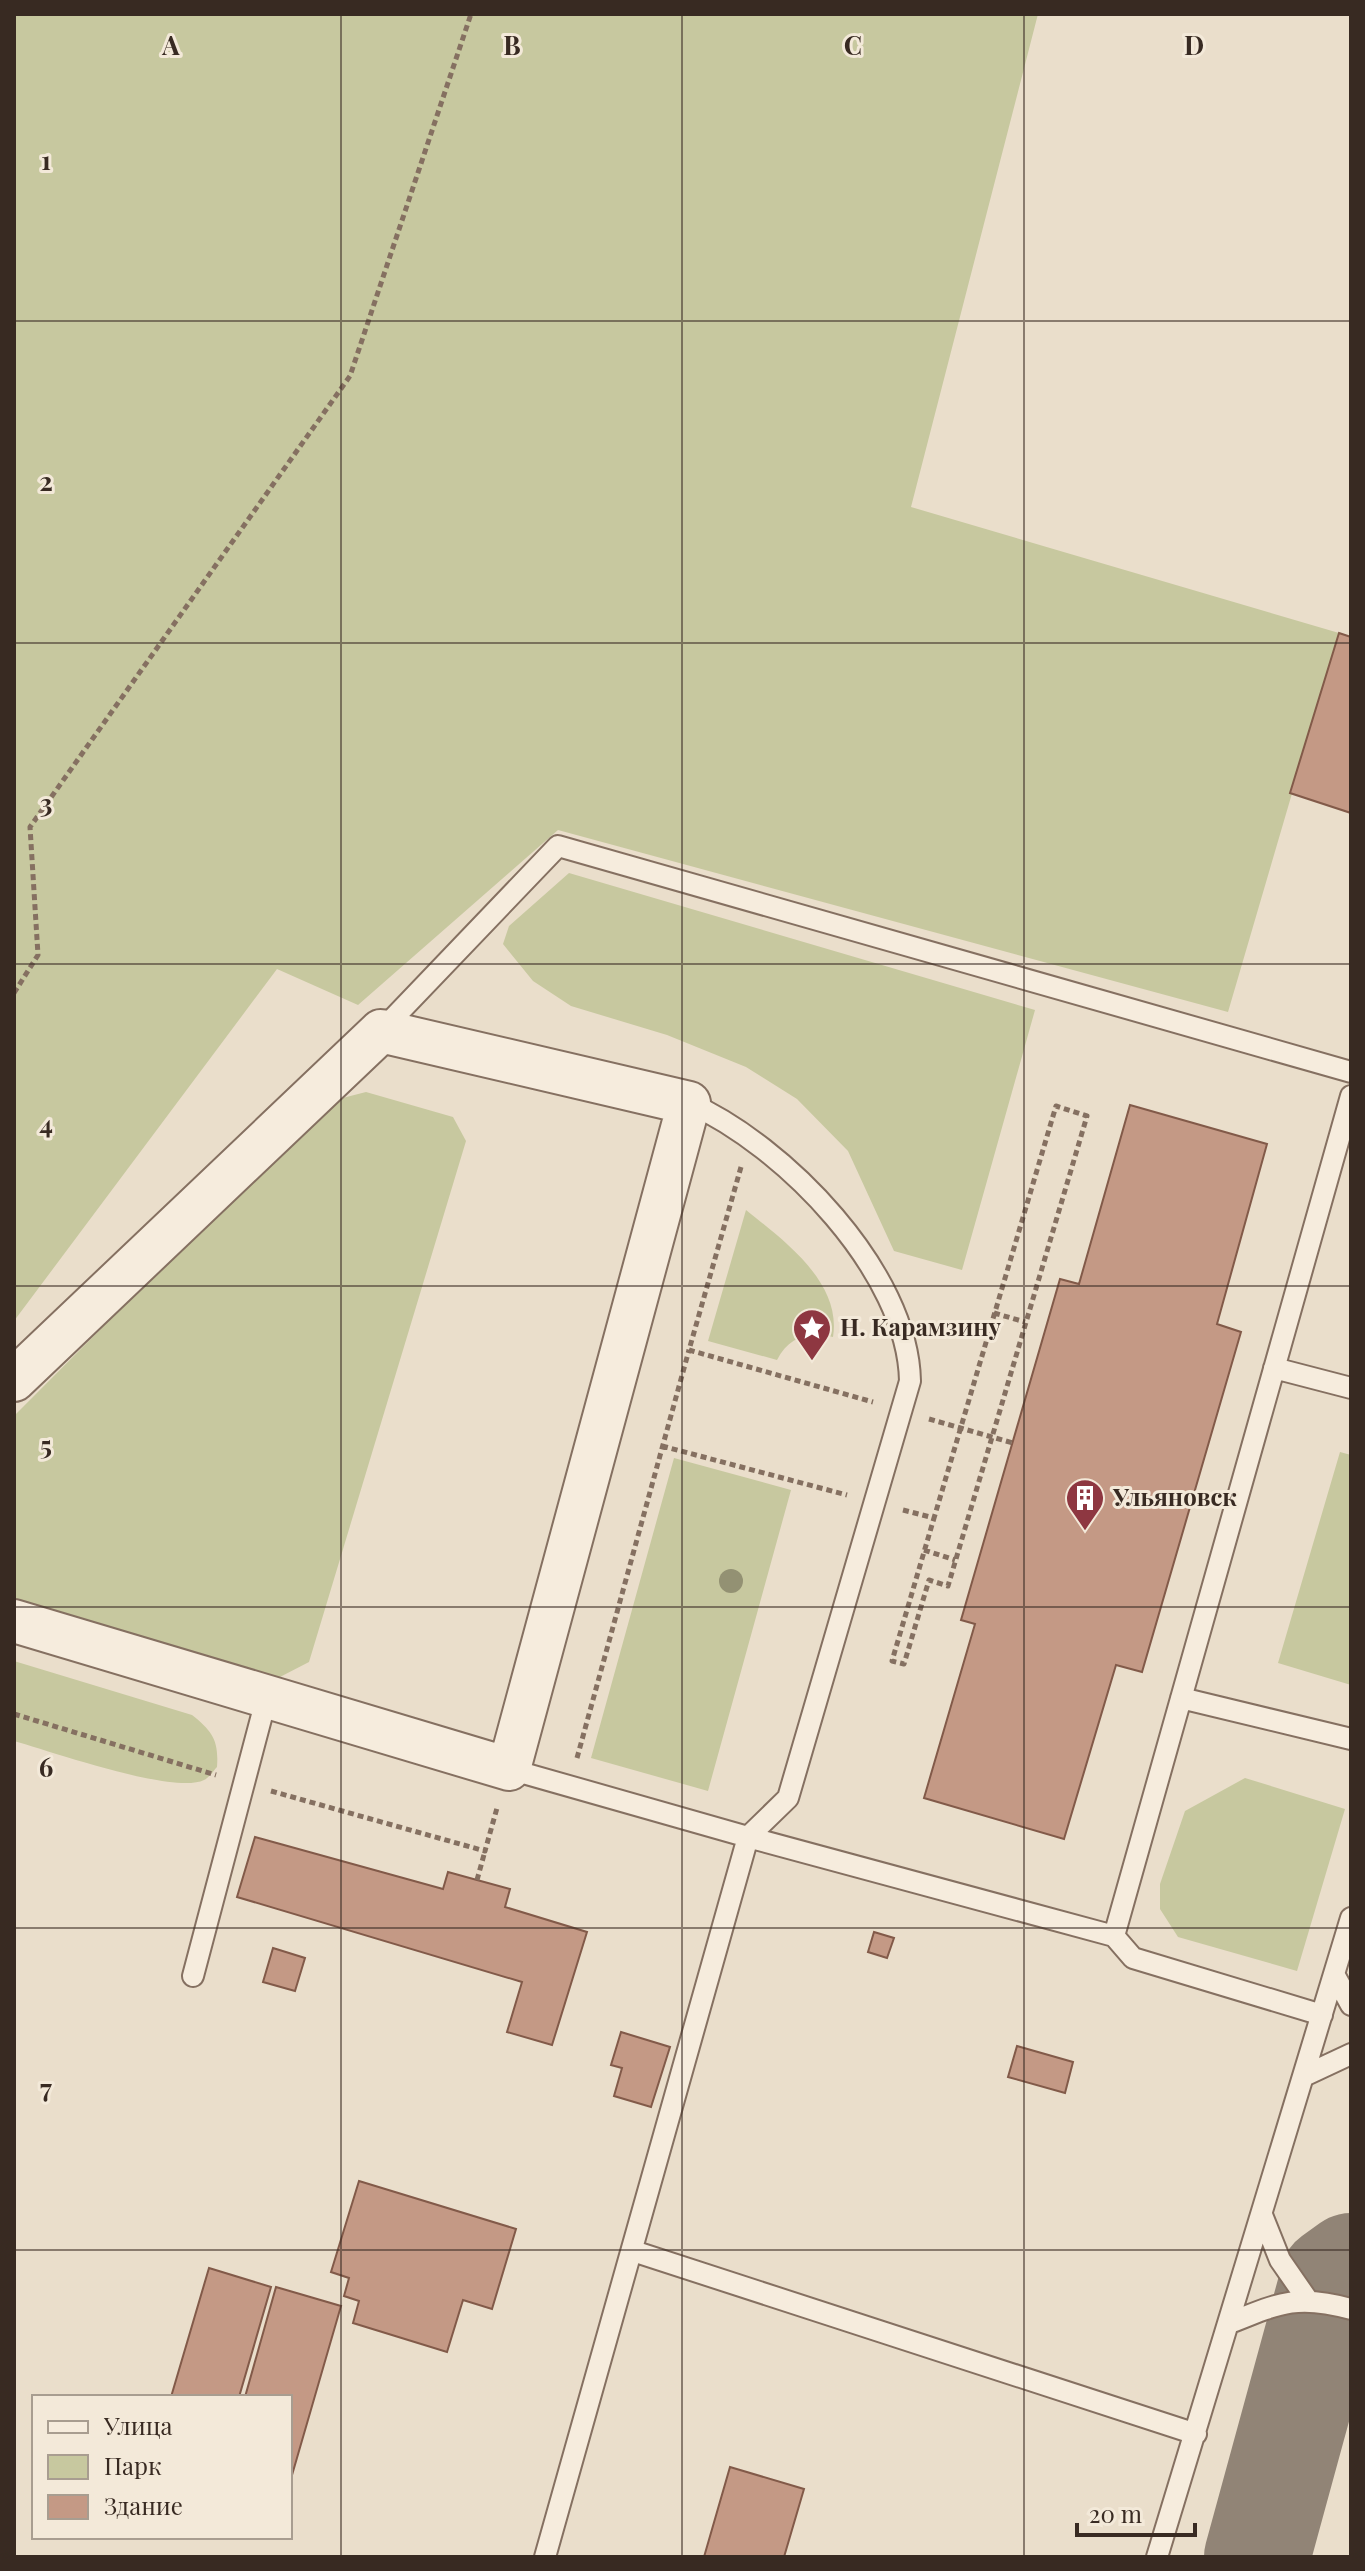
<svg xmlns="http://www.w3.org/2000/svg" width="1365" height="2571" font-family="'Playfair Display',serif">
<rect width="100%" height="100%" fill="#eadecb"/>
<path fill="#c7c89f" d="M14 14H1038L911 507 1339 633 1228 1012 558 830 358 1005 277 969 14 1321Z
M569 873 1035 1010 962 1270 894 1251 848 1151 797 1099 746 1067 667 1035 571 1006 533 981 503 944 509 926Z
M366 1092 453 1117 466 1141 309 1662 278 1678 14 1599V1416L327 1102Z
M746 1210C783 1240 842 1282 833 1337 808 1331 789 1337 777 1360L708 1341Z
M1340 1452 1351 1455V1685L1278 1663Z
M674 1458 791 1490 708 1791 591 1758Z
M14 1661 192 1715C212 1731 219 1740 217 1767 214 1770 209 1778 204 1780 174 1795 50 1751 14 1741Z
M1245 1778 1345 1809 1297 1971 1178 1937 1160 1909V1884L1185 1811Z"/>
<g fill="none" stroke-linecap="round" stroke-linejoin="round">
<path stroke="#918476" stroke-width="106" d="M1257 2557 1333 2279 1351 2266"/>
</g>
<path fill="#c49985" stroke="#825a49" stroke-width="2" d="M1339 633 1351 637V813L1290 793Z
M1130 1105 1267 1144 1217 1324 1241 1332 1142 1672 1116 1665 1064 1839 924 1798 975 1624 961 1620 1060 1279 1079 1284Z
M255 1837 443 1889 448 1872 477 1880 510 1889 505 1907 587 1932 552 2045 507 2032 522 1982 237 1897Z
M874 1932 894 1938 887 1958 868 1952Z
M273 1948 305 1958 295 1991 263 1982Z
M621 2032 670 2047 651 2107 614 2096 622 2068 611 2065Z
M1017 2046 1073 2062 1065 2093 1008 2077Z
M359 2181 516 2229 492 2309 463 2300 447 2352 353 2323 359 2301 344 2296 349 2278 331 2272Z
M209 2268 271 2287 239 2397H171Z
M276 2287 341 2306 290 2482V2397H245Z
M730 2467 804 2489 784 2557H704Z"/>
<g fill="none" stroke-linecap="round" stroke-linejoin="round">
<g stroke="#857061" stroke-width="24">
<path id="service" d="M381 1031 558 846 1351 1072
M1274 1368 1351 1388
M1181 1698 1351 1739
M509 1769 748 1837 788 1798 910 1381C908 1272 784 1145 689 1103
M1114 1936 1133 1958 1322 2015
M1334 1974 1351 2005
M193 1976 267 1696
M1304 2076 1351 2054
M1262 2215 1280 2260 1307 2299
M633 2251 1196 2434
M1230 2323C1279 2303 1298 2294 1351 2309
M545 2557 748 1837 1114 1936 1351 1096
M1157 2557 1351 1918"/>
</g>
<g stroke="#857061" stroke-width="46">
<path id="minor" d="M14 1380 381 1031 689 1103 509 1769 14 1621"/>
</g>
<path stroke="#857061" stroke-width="5" stroke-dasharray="6 4" stroke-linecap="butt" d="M14 993 38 955 30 827 350 376 471 14
M741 1167 689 1350 873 1402
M994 1313 1025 1322
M929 1419 1013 1443
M662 1446 847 1495
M903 1510 934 1518 1056 1106 1087 1116 948 1586 929 1580 904 1664 892 1661 934 1518
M924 1550 955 1560
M14 1714 216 1775
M577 1758 689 1350
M271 1791 485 1851 497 1808
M477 1880 485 1851"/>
<use href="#service" stroke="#f6ecdd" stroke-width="20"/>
<use href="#minor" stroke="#f6ecdd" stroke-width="42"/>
</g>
<circle fill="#939173" cx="731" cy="1581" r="12"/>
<path fill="none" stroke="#382a22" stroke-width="2" stroke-opacity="0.55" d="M341 14V2557M682 14V2557M1024 14V2557M14 321H1351M14 643H1351M14 964H1351M14 1286H1351M14 1607H1351M14 1928H1351M14 2250H1351"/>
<defs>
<g id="sight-pin" transform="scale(2)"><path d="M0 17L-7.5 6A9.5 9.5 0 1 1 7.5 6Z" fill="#8e3741" stroke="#f3e9d9"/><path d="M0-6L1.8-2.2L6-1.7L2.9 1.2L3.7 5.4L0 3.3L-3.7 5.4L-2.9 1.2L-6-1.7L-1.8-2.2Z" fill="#fff"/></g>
<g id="building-pin" transform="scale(2)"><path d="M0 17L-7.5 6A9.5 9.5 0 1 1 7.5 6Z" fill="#8e3741" stroke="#f3e9d9"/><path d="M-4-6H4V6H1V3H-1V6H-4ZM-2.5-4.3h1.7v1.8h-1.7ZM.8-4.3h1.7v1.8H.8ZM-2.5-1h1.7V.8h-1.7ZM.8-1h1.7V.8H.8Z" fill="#fff"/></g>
</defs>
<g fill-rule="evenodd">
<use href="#sight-pin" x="812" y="1328"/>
<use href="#building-pin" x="1085" y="1498"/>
</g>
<g text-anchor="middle" stroke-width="6" stroke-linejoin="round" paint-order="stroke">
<g font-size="24" font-weight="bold" fill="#382a22" stroke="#f3e9d9" text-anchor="start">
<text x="840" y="1336">Н. Карамзину</text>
<text x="1113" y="1506">Ульяновск</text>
</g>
</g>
<g font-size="26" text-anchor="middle" font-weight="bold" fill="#382a22" stroke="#f3e9d9" stroke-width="6" stroke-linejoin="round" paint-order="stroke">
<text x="171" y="55">A</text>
<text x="512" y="55">B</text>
<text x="853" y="55">C</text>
<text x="1194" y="55">D</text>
<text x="46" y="170">1</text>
<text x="46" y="491">2</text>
<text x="46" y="813">3</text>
<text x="46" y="1134">4</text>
<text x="46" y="1455">5</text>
<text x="46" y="1777">6</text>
<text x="46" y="2098">7</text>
</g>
<rect width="1365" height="2571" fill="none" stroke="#382a22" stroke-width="32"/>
<rect x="32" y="2395" width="260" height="144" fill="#f3e9d9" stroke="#a89d90" stroke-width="2"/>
<rect x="48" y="2421" width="40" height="12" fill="#f6ecdd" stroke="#a89d90" stroke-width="2"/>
<text x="104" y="2435" font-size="24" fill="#382a22">Улица</text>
<rect x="48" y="2455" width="40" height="24" fill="#c7c89f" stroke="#a89d90" stroke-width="2"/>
<text x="104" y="2475" font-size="24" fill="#382a22">Парк</text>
<rect x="48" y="2495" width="40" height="24" fill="#c49985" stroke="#a89d90" stroke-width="2"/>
<text x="104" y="2515" font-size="24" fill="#382a22">Здание</text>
<path d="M1077 2523v12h118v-12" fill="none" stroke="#382a22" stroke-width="4"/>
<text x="1089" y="2523" font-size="24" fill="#382a22" stroke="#f3e9d9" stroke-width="6" paint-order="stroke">20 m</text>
</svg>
